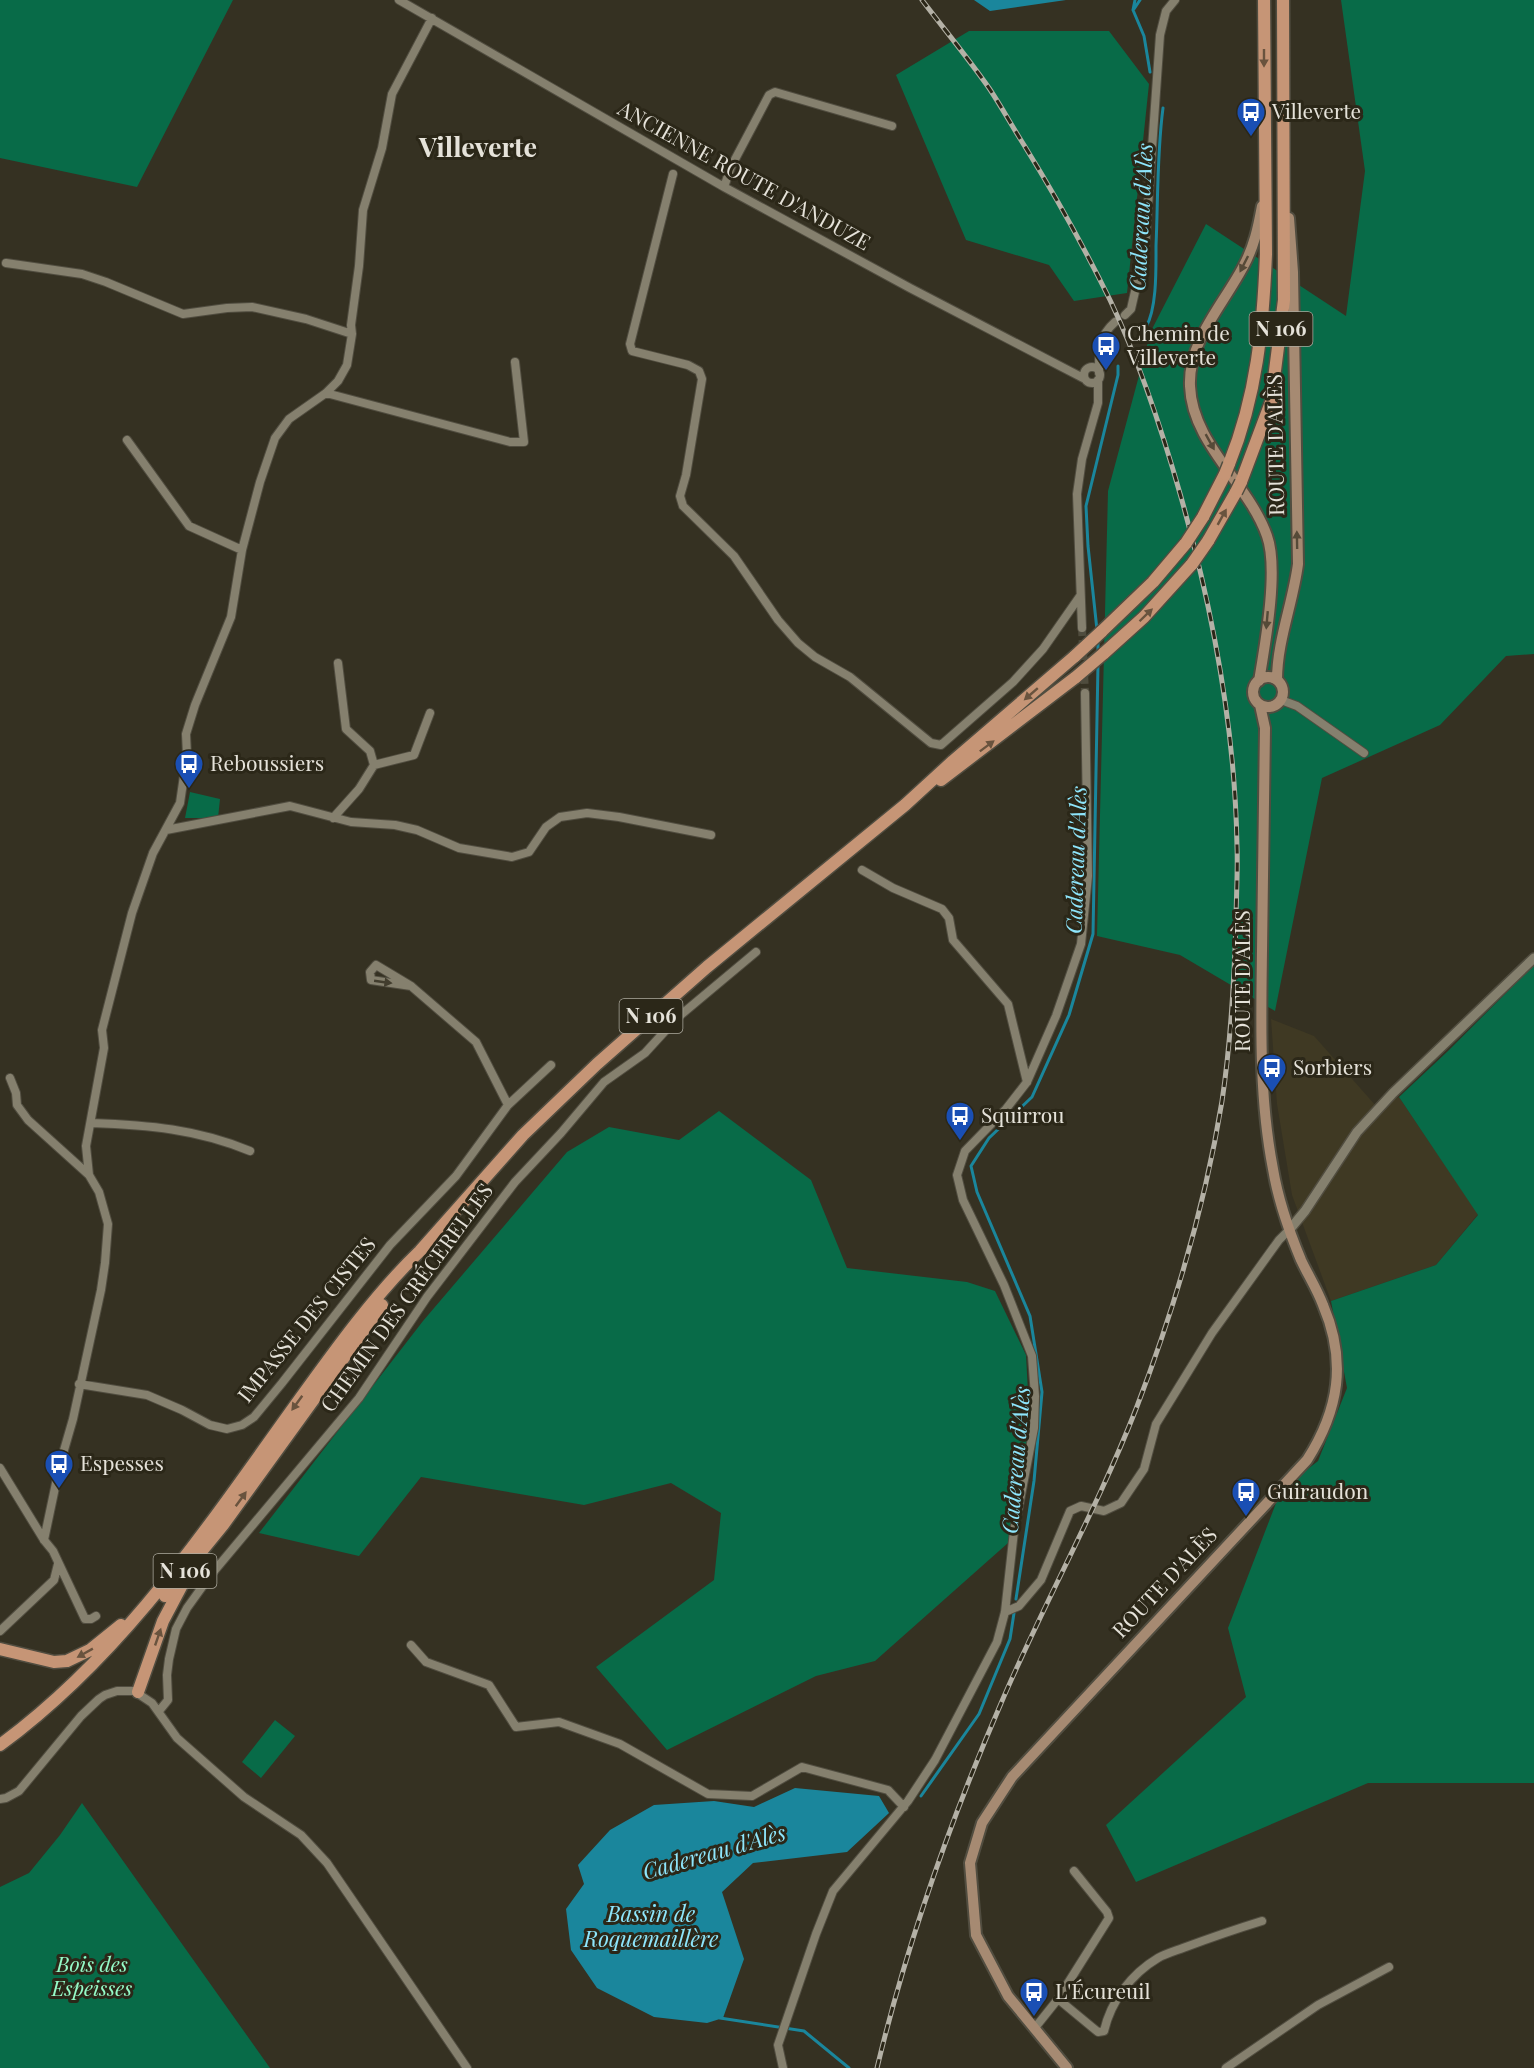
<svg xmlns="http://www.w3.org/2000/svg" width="1534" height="2068" font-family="'Playfair Display',serif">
<rect width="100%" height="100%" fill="#353122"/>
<path fill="#3f3923" d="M1271 1019 1314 1036 1376 1106 1399 1097 1478 1214 1436 1265 1331 1301 1292 1195 1277 1104Z"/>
<path fill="#086b48" d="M0 0H233L137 187 0 158Z
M1341 0H1534V654L1506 656 1440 725 1322 778 1275 1011 1180 955 1097 936 1108 491 1151 331 1206 224 1346 316 1365 171Z
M969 31H1109L1149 84 1127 293 1074 301 1049 265 966 240 896 75Z
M190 792 220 799 218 818H185Z
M1534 965V1783H1368L1136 1882 1106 1825 1246 1697 1228 1628 1281 1490 1318 1461 1347 1388 1331 1301 1436 1265 1478 1215 1399 1097 1448 1051Z
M719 1111 811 1180 847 1268 967 1282 995 1291 1026 1355 1030 1430 1008 1543 875 1661 816 1676 667 1750 596 1667 714 1580 721 1513 671 1483 584 1505 421 1477 359 1556 259 1533 423 1321 567 1152 609 1127 679 1140Z
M275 1720 295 1736 261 1778 242 1762Z
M82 1803 270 2068H0V1887L29 1873 60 1835Z"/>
<path fill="#1a869c" d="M974 0H1066L990 11Z
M795 1788 879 1796 889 1813 847 1852 753 1863 722 1892 744 1959 723 2018 707 2023 654 2017 597 1988 571 1950 566 1909 584 1884 578 1865 610 1830 654 1805 714 1801 754 1807Z"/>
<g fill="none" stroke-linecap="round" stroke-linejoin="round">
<path stroke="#1a869c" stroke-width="3" d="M1135 0 1133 10 1144 36 1150 72
M1134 9 1140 0
M1146 327C1157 308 1156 269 1156 246 1158 200 1157 153 1163 108
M1097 630 1088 546 1086 506 1118 375V366
M1098 640V654
M1016 1599 1034 1481 1042 1392 1030 1316 977 1192 971 1166 989 1138 1032 1097 1069 1015 1093 934 1098 664
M921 1796 979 1714 1010 1639 1014 1613
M720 2018 804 2031 849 2068"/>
<path stroke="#4f4c3d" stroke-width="8" stroke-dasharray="8 4" stroke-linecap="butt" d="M1082 628 1085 693"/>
<g stroke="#514d40" stroke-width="10">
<path id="minor" d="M399 0 724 187 910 288 1085 379
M673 174 630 344 632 351 688 365 699 371 702 379 686 475 680 496 683 506 734 556 778 620 798 643 815 657 850 677 931 743 941 745 1013 682 1043 649 1080 596
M724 187 731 167 769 95 775 92 892 126
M6 263 82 274 106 282 183 314 227 308 252 307 306 319 352 334
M1125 315 1131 309 1145 248 1160 35 1166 11 1175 0
M1084 375a8 8 0 1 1 16 0a8 8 0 1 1-16 0Z
M1099 373C1099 351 1098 337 1115 322
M326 393 510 442H524L515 362
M127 440 189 526 242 550
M1082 628 1077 494 1082 459 1098 403V380
M1281 700 1297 706 1364 753
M374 765 414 755 430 713
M333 818 359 789 374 765 370 751 346 729 338 663
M166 830 290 806 351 822 395 825 417 830 459 848 512 857 529 852 546 827 560 817 587 813 619 817 711 835
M862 870 893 888 942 909 949 918 953 940 1008 1004 1027 1082
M10 1078 16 1093 17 1105 28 1120 89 1175
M508 1105 551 1065
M91 1123C148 1125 197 1129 250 1151
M79 1384 147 1395 182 1410 210 1425 227 1429 242 1425 254 1417 282 1383 390 1245 456 1176 508 1105 476 1042 411 986 376 965 370 972 371 980 411 986
M0 1468 44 1540 53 1551 85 1619H91L96 1616
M44 1540 60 1464 73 1419 101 1290 105 1263 108 1224 99 1192 89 1175 86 1146 104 1048 102 1030 132 913 153 853 180 803 187 755 186 734 195 705 231 617 242 550 260 482 275 438 289 419 326 393 338 381 347 365 352 334 351 325 359 266 363 210 382 148 392 94 432 18
M1005 1612 1019 1606 1041 1580 1070 1511 1081 1506 1104 1511 1121 1503 1144 1469 1156 1424 1212 1333 1279 1240 1290 1229
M0 1631 54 1580 58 1564
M411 1645 426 1662 489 1685 516 1727 559 1722 620 1744 708 1794 752 1796 802 1767 888 1790 904 1807
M159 1711 168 1700 167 1675 169 1659 176 1629 187 1608 210 1576 359 1398 427 1297 515 1182 561 1133 604 1082 645 1053 677 1018 756 952
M0 1799 6 1798 19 1791 81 1716 99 1699 105 1695 117 1691H134L152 1703 177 1738 244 1797 301 1835 327 1863 467 2068
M1058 1999 1098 2032 1104 2031C1111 2001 1131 1974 1158 1958 1165 1954 1175 1951 1183 1948 1210 1938 1236 1929 1262 1921
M1034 2029 1058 1999 1109 1918 1107 1912 1074 1871
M783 2068 778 2045 816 1934 833 1891 908 1801 935 1760 997 1642 1005 1612 1014 1531 1034 1428 1035 1396 1032 1356 1004 1285 963 1200 957 1175 965 1151 1006 1109 1027 1082 1056 1016 1081 944 1088 876 1085 693
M1226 2068 1318 2005 1389 1967"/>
</g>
<g stroke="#514d40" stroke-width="12">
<path id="tertiary" d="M1290 1229 1305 1211 1357 1132 1393 1093 1534 958"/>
</g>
<g stroke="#514d40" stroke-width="14">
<path id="secondary" d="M1253 692a15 15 0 1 1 30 0a15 15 0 1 1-30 0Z
M1277 680C1277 641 1293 603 1298 564L1293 272 1289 218
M1259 681C1265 645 1279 569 1267 536 1249 484 1192 444 1190 386 1188 341 1223 305 1243 267 1254 247 1258 228 1262 206
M1067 2068 1008 1996 976 1935 970 1863 982 1823 1012 1777 1307 1460C1339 1410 1347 1361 1323 1305 1317 1289 1308 1275 1301 1260 1289 1231 1278 1199 1273 1169 1259 1098 1261 1023 1262 951 1263 877 1264 803 1265 728L1260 705"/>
</g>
<g stroke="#514d40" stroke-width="15">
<path id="primary" d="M1229 464C1257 395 1263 328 1266 254L1264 0
M1241 482 1271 402 1284 300 1283 0
M1203 517 1225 474
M1208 541 1236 492
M1101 632 1153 582 1186 543
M1103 654 1144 617 1192 564
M941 780 1076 677
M165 1596 223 1525 382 1305
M0 1649 54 1662 67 1661 90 1650 121 1625
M138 1692 163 1621 182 1585
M0 1745C121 1656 203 1534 289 1414 328 1360 372 1297 420 1251L523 1135 597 1064 707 967 905 805 953 761 1075 656"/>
</g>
<use href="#minor" stroke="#85806e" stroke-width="8"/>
<use href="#tertiary" stroke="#85806e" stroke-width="9"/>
<use href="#secondary" stroke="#a68a72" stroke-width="10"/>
<use href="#primary" stroke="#c69576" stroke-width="12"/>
<g stroke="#b4b1a6" stroke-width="5">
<path id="rail" d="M877 2068C907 1943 951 1819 1002 1701 1044 1603 1097 1509 1136 1409 1174 1310 1205 1206 1222 1101 1231 1042 1234 983 1236 924 1236 898 1238 872 1237 846 1235 728 1213 611 1181 497 1162 430 1140 363 1110 300 1084 247 1055 195 1024 145 1012 126 1001 106 989 88 968 58 944 29 922 0"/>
</g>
<use href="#rail" stroke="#2b2718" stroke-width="3" stroke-dasharray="9" stroke-linecap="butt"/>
<g stroke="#514d40" stroke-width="15" stroke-linecap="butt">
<path id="primary-bridge" d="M1225 474 1229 464
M1236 492 1241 482
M1186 543 1203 517
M1192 564 1208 541
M1075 656 1101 632
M1076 677 1103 654"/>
</g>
<use href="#primary-bridge" stroke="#c69576" stroke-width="12"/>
</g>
<defs><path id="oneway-solid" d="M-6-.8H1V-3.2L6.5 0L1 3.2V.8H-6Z" transform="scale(1.5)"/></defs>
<g fill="#69533e">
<use href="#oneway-solid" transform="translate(1264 58) rotate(90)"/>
<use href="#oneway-solid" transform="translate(1222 517) rotate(-61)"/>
<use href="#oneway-solid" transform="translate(1146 615) rotate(-44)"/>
<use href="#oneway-solid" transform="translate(1031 694) rotate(139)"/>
<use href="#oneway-solid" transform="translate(987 746) rotate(-37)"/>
<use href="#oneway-solid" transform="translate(297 1403) rotate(126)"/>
<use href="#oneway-solid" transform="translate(241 1499) rotate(-54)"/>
<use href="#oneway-solid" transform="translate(158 1637) rotate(-71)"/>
<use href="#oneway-solid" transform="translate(85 1653) rotate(151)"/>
</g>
<g fill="#564a38">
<use href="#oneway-solid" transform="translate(1244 264) rotate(117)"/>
<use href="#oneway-solid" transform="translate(1210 442) rotate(61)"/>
<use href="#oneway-solid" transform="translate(1297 540) rotate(-91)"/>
<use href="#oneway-solid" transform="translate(1267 620) rotate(95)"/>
</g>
<use fill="#423d2e" href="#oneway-solid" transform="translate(383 982) rotate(8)"/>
<defs>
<g id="bus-pin" transform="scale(1.5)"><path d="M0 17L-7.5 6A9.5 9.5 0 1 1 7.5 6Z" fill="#1a4fb4" stroke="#2b2718"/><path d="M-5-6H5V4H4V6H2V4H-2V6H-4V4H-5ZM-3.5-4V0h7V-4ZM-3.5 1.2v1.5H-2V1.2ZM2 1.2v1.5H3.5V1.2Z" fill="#fff"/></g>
</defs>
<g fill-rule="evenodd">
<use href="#bus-pin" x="1251" y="112"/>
<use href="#bus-pin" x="1106" y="346"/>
<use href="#bus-pin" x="189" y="764"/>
<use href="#bus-pin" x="1272" y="1068"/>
<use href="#bus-pin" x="960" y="1116"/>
<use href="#bus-pin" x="59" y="1464"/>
<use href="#bus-pin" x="1246" y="1492"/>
<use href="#bus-pin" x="1034" y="1992"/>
</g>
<g text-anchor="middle" stroke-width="6" stroke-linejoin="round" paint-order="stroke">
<g fill="#2b2718" stroke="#adaa9f" stroke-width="1.5">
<rect x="1249.5" y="312" width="63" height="34" rx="4.5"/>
<rect x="619.5" y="999" width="63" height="34" rx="4.5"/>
<rect x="153.5" y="1554" width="63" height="34" rx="4.5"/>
</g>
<g font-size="20" font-weight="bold" fill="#e5e2d9">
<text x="1281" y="336">N 106</text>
<text x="651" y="1023">N 106</text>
<text x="185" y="1578">N 106</text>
</g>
<g font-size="21" fill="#e5e2d9" stroke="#2b2718" text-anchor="start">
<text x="1272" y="119">Villeverte</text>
<text x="1127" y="341">Chemin de<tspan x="1127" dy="24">Villeverte</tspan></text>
<text x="210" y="771">Reboussiers</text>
<text x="1293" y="1075">Sorbiers</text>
<text x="981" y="1123">Squirrou</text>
<text x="80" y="1471">Espesses</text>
<text x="1267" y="1499">Guiraudon</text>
<text x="1055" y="1999">L'Écureuil</text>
</g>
<g font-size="21" fill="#e5e2d9" stroke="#2b2718">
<text transform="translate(744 176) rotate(29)" y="7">ANCIENNE ROUTE D'ANDUZE</text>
<text transform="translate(1276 445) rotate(-91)" y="7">ROUTE D'ALÈS</text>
<text transform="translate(1243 981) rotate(-90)" y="7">ROUTE D'ALÈS</text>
<text transform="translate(407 1298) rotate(-54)" y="7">CHEMIN DES CRÉCERELLES</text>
<text transform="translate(307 1320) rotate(-51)" y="7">IMPASSE DES CISTES</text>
<text transform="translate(1165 1583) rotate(-47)" y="7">ROUTE D'ALÈS</text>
</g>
<g font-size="21" font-style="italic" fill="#95fbc8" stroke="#2b2718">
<text x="92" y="1972">Bois des<tspan x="92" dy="24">Espeisses</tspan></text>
</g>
<g font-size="22" font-style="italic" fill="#8ee6fc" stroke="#2b2718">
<text transform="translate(1141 217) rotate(-87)" y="8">Cadereau d'Alès</text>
<text transform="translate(1076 860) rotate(-88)" y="8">Cadereau d'Alès</text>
<text transform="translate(1016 1460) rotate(-85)" y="8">Cadereau d'Alès</text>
<text transform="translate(714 1852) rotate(-16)" y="8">Cadereau d'Alès</text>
<text x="651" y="1922">Bassin de<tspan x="651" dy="25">Roquemaillère</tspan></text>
</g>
<g font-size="27" font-weight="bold" fill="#e5e2d9" stroke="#2b2718">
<text x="478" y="157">Villeverte</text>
</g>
</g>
</svg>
